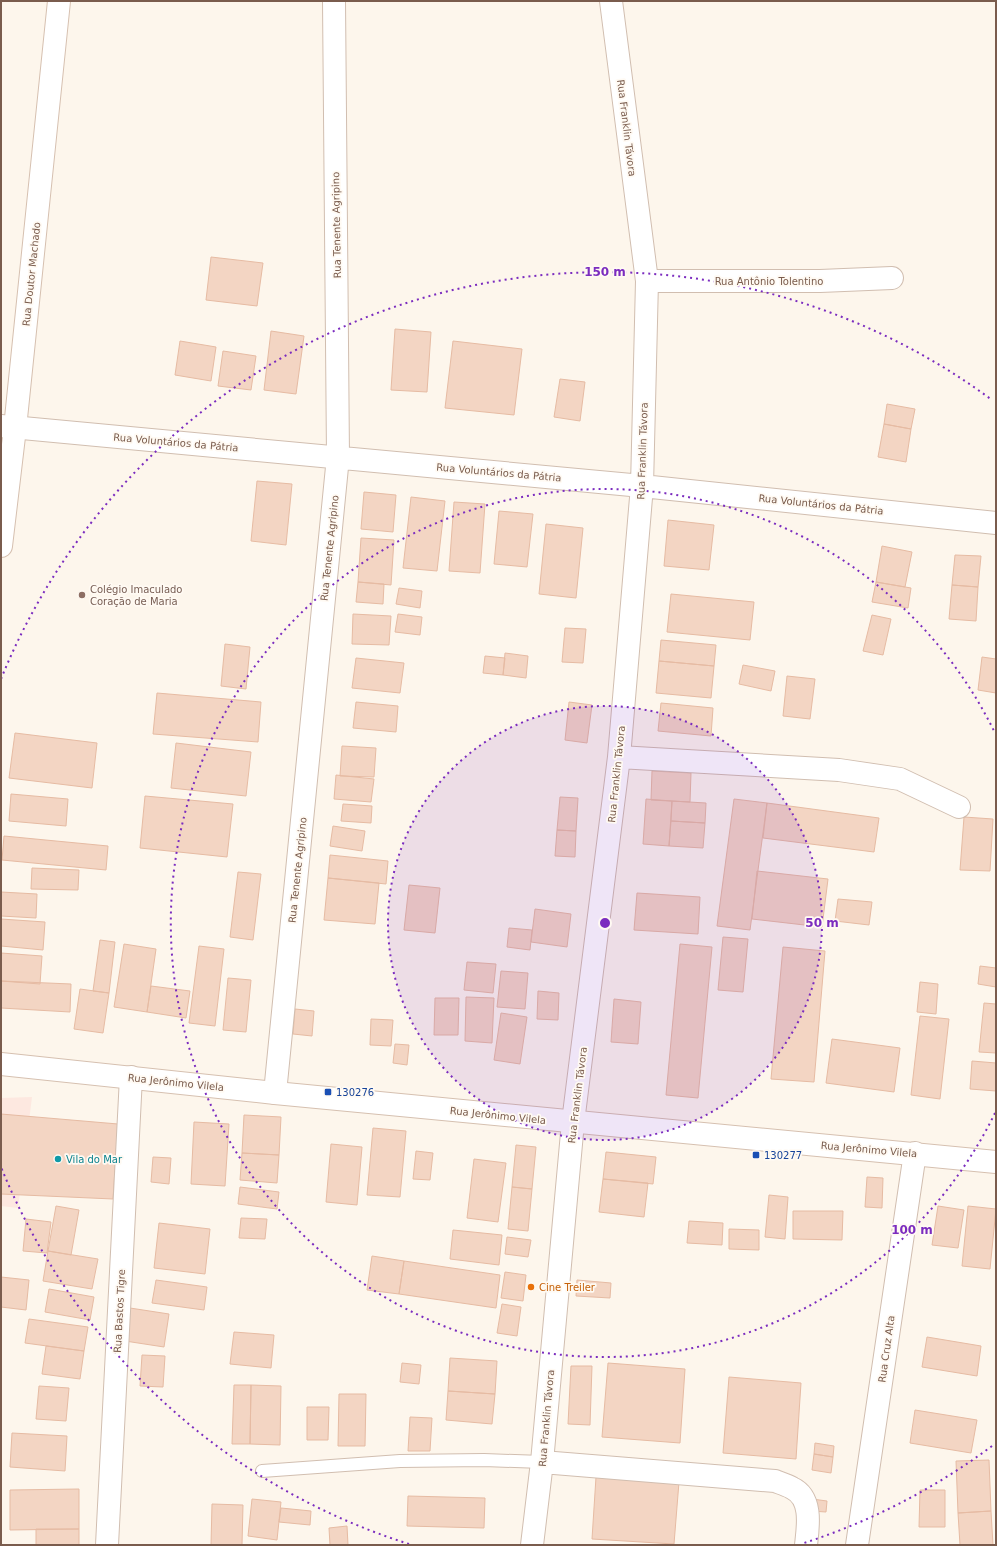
<svg xmlns="http://www.w3.org/2000/svg" width="997" height="1546" font-family="'DejaVu Sans',sans-serif">
<rect width="100%" height="100%" fill="#fdf6ec"/>
<path fill="#fde8e0" d="M32 1097 18 1208 1 1206V1098Z"/>
<path fill="#f3d5c3" stroke="#e6bba3" d="M211 257 263 263 257 306 206 300Z
M395 329 431 332 427 392 391 390Z
M271 331 304 336 296 394 264 390Z
M180 341 216 347 211 381 175 375Z
M453 341 522 349 514 415 445 408Z
M223 351 256 356 251 390 218 386Z
M560 379 585 382 580 421 554 417Z
M887 404 915 409 911 429 884 424Z
M884 424 911 429 906 462 878 457Z
M257 481 292 484 286 545 251 541Z
M364 492 396 495 393 532 361 529Z
M411 497 445 501 437 571 403 568Z
M454 502 485 504 480 573 449 571Z
M499 511 533 514 527 567 494 564Z
M668 520 714 525 709 570 664 566Z
M546 524 583 528 576 598 539 594Z
M361 538 394 540 391 585 358 582Z
M882 546 912 552 905 587 876 582Z
M955 555 981 556 978 587 952 585Z
M358 582 384 584 383 604 356 602Z
M876 582 911 588 908 608 872 602Z
M952 585 978 587 976 621 949 619Z
M399 588 422 591 420 608 396 604Z
M671 594 754 602 750 640 667 632Z
M353 614 391 616 389 645 352 644Z
M398 614 422 617 420 635 395 632Z
M872 615 891 619 883 655 863 651Z
M565 628 586 629 583 663 562 662Z
M661 640 716 645 714 666 659 661Z
M225 644 250 647 246 689 221 686Z
M505 653 528 656 526 678 503 675Z
M485 656 505 658 503 675 483 673Z
M982 657 996 659V693L978 690Z
M356 658 404 663 400 693 352 688Z
M659 661 714 666 711 698 656 693Z
M743 665 775 671 771 691 739 684Z
M787 676 815 679 810 719 783 716Z
M157 693 261 702 258 742 153 734Z
M356 702 398 706 396 732 353 728Z
M569 702 592 705 587 743 565 740Z
M661 703 713 708 711 736 658 731Z
M15 733 97 743 92 788 9 778Z
M176 743 251 752 246 796 171 788Z
M342 746 376 748 374 777 340 776Z
M652 771 691 773 690 802 651 800Z
M336 775 374 779 371 802 334 799Z
M11 794 68 799 66 826 9 821Z
M145 796 233 804 227 857 140 848Z
M560 797 578 798 576 831 557 830Z
M646 799 672 801 669 846 643 844Z
M734 799 767 803 750 930 717 926Z
M672 801 706 803 705 823 671 821Z
M767 803 879 818 874 852 763 838Z
M343 804 372 806 371 823 341 821Z
M964 817 993 819 990 871 960 870Z
M671 821 705 823 703 848 669 846Z
M333 826 365 831 362 851 330 846Z
M557 830 576 831 575 857 555 856Z
M4 836 108 846 106 870 2 860Z
M330 855 388 861 386 884 328 878Z
M32 868 79 870 78 890 31 889Z
M757 871 828 879 822 927 752 919Z
M238 872 261 874 253 940 230 937Z
M328 878 379 883 375 924 324 920Z
M409 885 440 888 435 933 404 930Z
M1 892 37 894 36 918 1 916Z
M637 893 700 897 698 934 634 930Z
M838 899 872 902 869 925 835 921Z
M535 909 571 914 567 947 531 942Z
M1 919 45 922 43 950 1 946Z
M509 928 532 930 530 950 507 947Z
M723 937 748 939 743 992 718 990Z
M100 940 115 942 109 993 93 991Z
M124 944 156 949 147 1012 114 1007Z
M680 944 712 947 698 1098 666 1095Z
M199 946 224 949 215 1026 189 1023Z
M783 947 825 951 814 1082 771 1079Z
M1 953 42 956 40 984 1 981Z
M467 962 496 964 493 993 464 990Z
M980 966 996 968V987L978 984Z
M501 971 528 973 525 1009 497 1007Z
M228 978 251 980 246 1032 223 1030Z
M1 981 71 984 70 1012 1 1008Z
M920 982 938 984 936 1014 917 1012Z
M151 986 190 991 186 1018 147 1012Z
M80 989 109 993 103 1033 74 1029Z
M538 991 559 993 558 1020 537 1019Z
M466 997 494 998 492 1043 465 1041Z
M435 998H459L458 1035H434Z
M614 999 641 1002 638 1044 611 1042Z
M984 1003 996 1004V1053L979 1052Z
M295 1009 314 1011 312 1036 293 1034Z
M501 1013 527 1017 520 1064 494 1060Z
M920 1016 949 1019 940 1099 911 1095Z
M371 1019 393 1020 391 1046 370 1045Z
M832 1039 900 1048 894 1092 826 1083Z
M395 1044 409 1045 407 1065 393 1063Z
M972 1061 996 1063V1091L970 1089Z
M1 1114 118 1124 113 1199 1 1194Z
M244 1115 281 1117 279 1155 242 1153Z
M194 1122 229 1124 225 1186 191 1184Z
M373 1128 406 1131 400 1197 367 1195Z
M331 1144 362 1147 357 1205 326 1202Z
M516 1145 536 1147 532 1189 512 1187Z
M416 1151 433 1153 430 1180 413 1179Z
M606 1152 656 1157 653 1184 603 1179Z
M242 1153 279 1155 277 1183 240 1180Z
M153 1157 171 1158 169 1184 151 1182Z
M474 1159 506 1163 498 1222 467 1218Z
M867 1177 883 1178 882 1208 865 1207Z
M603 1179 648 1183 644 1217 599 1212Z
M240 1187 279 1192 277 1209 238 1204Z
M512 1187 532 1189 528 1231 508 1229Z
M769 1195 788 1197 785 1239 765 1237Z
M56 1206 79 1210 71 1255 48 1251Z
M938 1206 964 1210 958 1248 932 1245Z
M968 1206 996 1209 990 1269 962 1266Z
M793 1211H843L842 1240 793 1239Z
M241 1218 267 1219 265 1239 239 1238Z
M26 1219 51 1222 47 1253 23 1251Z
M689 1221 723 1223 722 1245 687 1243Z
M159 1223 210 1229 205 1274 154 1268Z
M729 1229 759 1230V1250L729 1249Z
M453 1230 502 1235 499 1265 450 1259Z
M507 1237 531 1240 528 1257 505 1254Z
M48 1251 98 1259 92 1289 43 1281Z
M372 1256 404 1261 399 1294 367 1290Z
M404 1261 500 1275 496 1308 399 1294Z
M505 1272 526 1275 523 1301 501 1298Z
M1 1277 29 1280 26 1310 1 1307Z
M156 1280 207 1287 204 1310 152 1303Z
M577 1280 611 1283 610 1298 576 1296Z
M49 1289 94 1297 90 1320 45 1312Z
M502 1304 521 1307 517 1336 497 1333Z
M130 1308 169 1314 164 1347 125 1341Z
M29 1319 88 1327 84 1351 25 1343Z
M234 1332 274 1335 271 1368 230 1364Z
M927 1337 981 1346 977 1376 922 1367Z
M46 1346 84 1351 80 1379 42 1374Z
M142 1355 165 1356 163 1387 140 1386Z
M450 1358 497 1361 495 1394 448 1391Z
M402 1363 421 1365 419 1384 400 1382Z
M608 1363 685 1369 680 1443 602 1437Z
M571 1366H592L590 1425 568 1424Z
M729 1377 801 1383 796 1459 723 1453Z
M234 1385H251L250 1444H232Z
M251 1385 281 1386 280 1445 250 1444Z
M39 1386 69 1388 66 1421 36 1419Z
M448 1391 495 1394 492 1424 446 1420Z
M339 1394H366L365 1446H338Z
M307 1407H329L328 1440H307Z
M915 1410 977 1420 971 1453 910 1443Z
M410 1417 432 1418 430 1451H408Z
M12 1433 67 1436 65 1471 10 1467Z
M815 1443 834 1446 833 1457 814 1454Z
M814 1454 833 1457 831 1473 812 1470Z
M989 1460 991 1511 958 1513 956 1461Z
M596 1477 679 1482 674 1544 592 1539Z
M79 1489V1529L10 1530V1490Z
M920 1490H945V1527H919Z
M408 1496 485 1498 484 1528 407 1526Z
M252 1499 281 1502 277 1540 248 1536Z
M812 1499 827 1501 826 1512 811 1511Z
M212 1504 243 1505 242 1545H211Z
M281 1508 311 1511 310 1525 279 1522Z
M991 1511 993 1545H960L958 1513Z
M347 1526 348 1545H330L329 1528Z
M36 1529H79V1545H36Z"/>
<g fill="none" stroke-linecap="round" stroke-linejoin="round">
<g stroke="#d1beb0" stroke-width="14">
<path id="lane" d="M262 1471 400 1461 484 1460 542 1462"/>
</g>
<g stroke="#d1beb0" stroke-width="24">
<path id="street" d="M647 281H820L892 278
M1 426 642 486 996 523
M619 757 839 770 900 779 959 807
M275 1093 338 457 334 1
M542 1462 775 1481C780 1483 787 1485 792 1488 813 1498 808 1527 806 1545
M107 1545 131 1077
M532 1545 542 1462 573 1122 619 757 642 486 647 281 611 1
M857 1545 915 1153"/>
</g>
<g stroke="#d6c0b0" stroke-width="24">
<path id="secondary" d="M1 546 15 428 59 1
M1 1064 275 1093 996 1162"/>
</g>
<use href="#lane" stroke="#fff" stroke-width="12"/>
<use href="#street" stroke="#fff" stroke-width="22"/>
<use href="#secondary" stroke="#fff" stroke-width="22"/>
</g>
<circle cx="605" cy="923" r="217" fill="#7b2cbf" fill-opacity=".12"/>
<g fill="none" stroke="#7b2cbf" stroke-width="2" stroke-dasharray="2 4">
<circle cx="605" cy="923" r="217"/>
<path d="M995 1113A434 434 0 1 1 995 733"/>
<path d="M992 1446A651 651 0 0 1 801 1544M409 1544A651 651 0 0 1 1 1167M1 679A651 651 0 0 1 992 400"/>
</g>
<circle fill="#8d6e63" stroke="#fffaf3" stroke-width="1.5" cx="82" cy="595" r="4"/>
<g fill="#1a4fb4" stroke="#fffaf3" stroke-width="1.5">
<rect x="324" y="1088" width="8" height="8" rx="2"/>
<rect x="752" y="1151" width="8" height="8" rx="2"/>
</g>
<circle fill="#0f9aa8" stroke="#fffaf3" stroke-width="1.5" cx="58" cy="1159" r="4"/>
<circle fill="#e8710a" stroke="#fffaf3" stroke-width="1.5" cx="531" cy="1287" r="4"/>
<g text-anchor="middle" stroke-width="3.5" stroke-linejoin="round" paint-order="stroke">
<g font-size="10" fill="#7a5c4d" stroke="#fffaf3">
<text transform="translate(627 128) rotate(83)" y="4">Rua Franklin Távora</text>
<text transform="translate(336 225) rotate(-91)" y="4">Rua Tenente Agripino</text>
<text transform="translate(31 274) rotate(-84)" y="4">Rua Doutor Machado</text>
<text x="769" y="285">Rua Antônio Tolentino</text>
<text transform="translate(176 442) rotate(5)" y="4">Rua Voluntários da Pátria</text>
<text transform="translate(642 451) rotate(-88)" y="4">Rua Franklin Távora</text>
<text transform="translate(499 472) rotate(5)" y="4">Rua Voluntários da Pátria</text>
<text transform="translate(821 504) rotate(6)" y="4">Rua Voluntários da Pátria</text>
<text transform="translate(329 548) rotate(-84)" y="4">Rua Tenente Agripino</text>
<text transform="translate(616 774) rotate(-84)" y="4">Rua Franklin Távora</text>
<text transform="translate(297 870) rotate(-84)" y="4">Rua Tenente Agripino</text>
<text transform="translate(176 1082) rotate(6)" y="4">Rua Jerônimo Vilela</text>
<text transform="translate(577 1095) rotate(-83)" y="4">Rua Franklin Távora</text>
<text transform="translate(498 1115) rotate(6)" y="4">Rua Jerônimo Vilela</text>
<text transform="translate(869 1149) rotate(5)" y="4">Rua Jerônimo Vilela</text>
<text transform="translate(119 1311) rotate(-87)" y="4">Rua Bastos Tigre</text>
<text transform="translate(886 1349) rotate(-82)" y="4">Rua Cruz Alta</text>
<text transform="translate(546 1418) rotate(-85)" y="4">Rua Franklin Távora</text>
</g>
<g font-size="10" fill="#785e54" stroke="#fffaf3" text-anchor="start">
<text x="90" y="593">Colégio Imaculado<tspan x="90" dy="12">Coração de Maria</tspan></text>
</g>
<g font-size="10" fill="#164399" stroke="#fffaf3" text-anchor="start">
<text x="336" y="1096">130276</text>
<text x="764" y="1159">130277</text>
</g>
<g font-size="10" fill="#0d838f" stroke="#fffaf3" text-anchor="start">
<text x="66" y="1163">Vila do Mar</text>
</g>
<g font-size="10" fill="#c56008" stroke="#fffaf3" text-anchor="start">
<text x="539" y="1291">Cine Treiler</text>
</g>
</g>
<circle cx="605" cy="923" r="6" fill="#7b2cbf" stroke="#fffaf3" stroke-width="2"/>
<g font-size="12" text-anchor="middle" font-weight="bold" fill="#7b2cbf" stroke="#fffaf3" stroke-width="3.5" stroke-linejoin="round" paint-order="stroke">
<text x="605" y="276">150 m</text>
<text x="822" y="927">50 m</text>
<text x="912" y="1234">100 m</text>
</g>
<rect width="997" height="1546" fill="none" stroke="#7a5c4d" stroke-width="4"/>
</svg>
